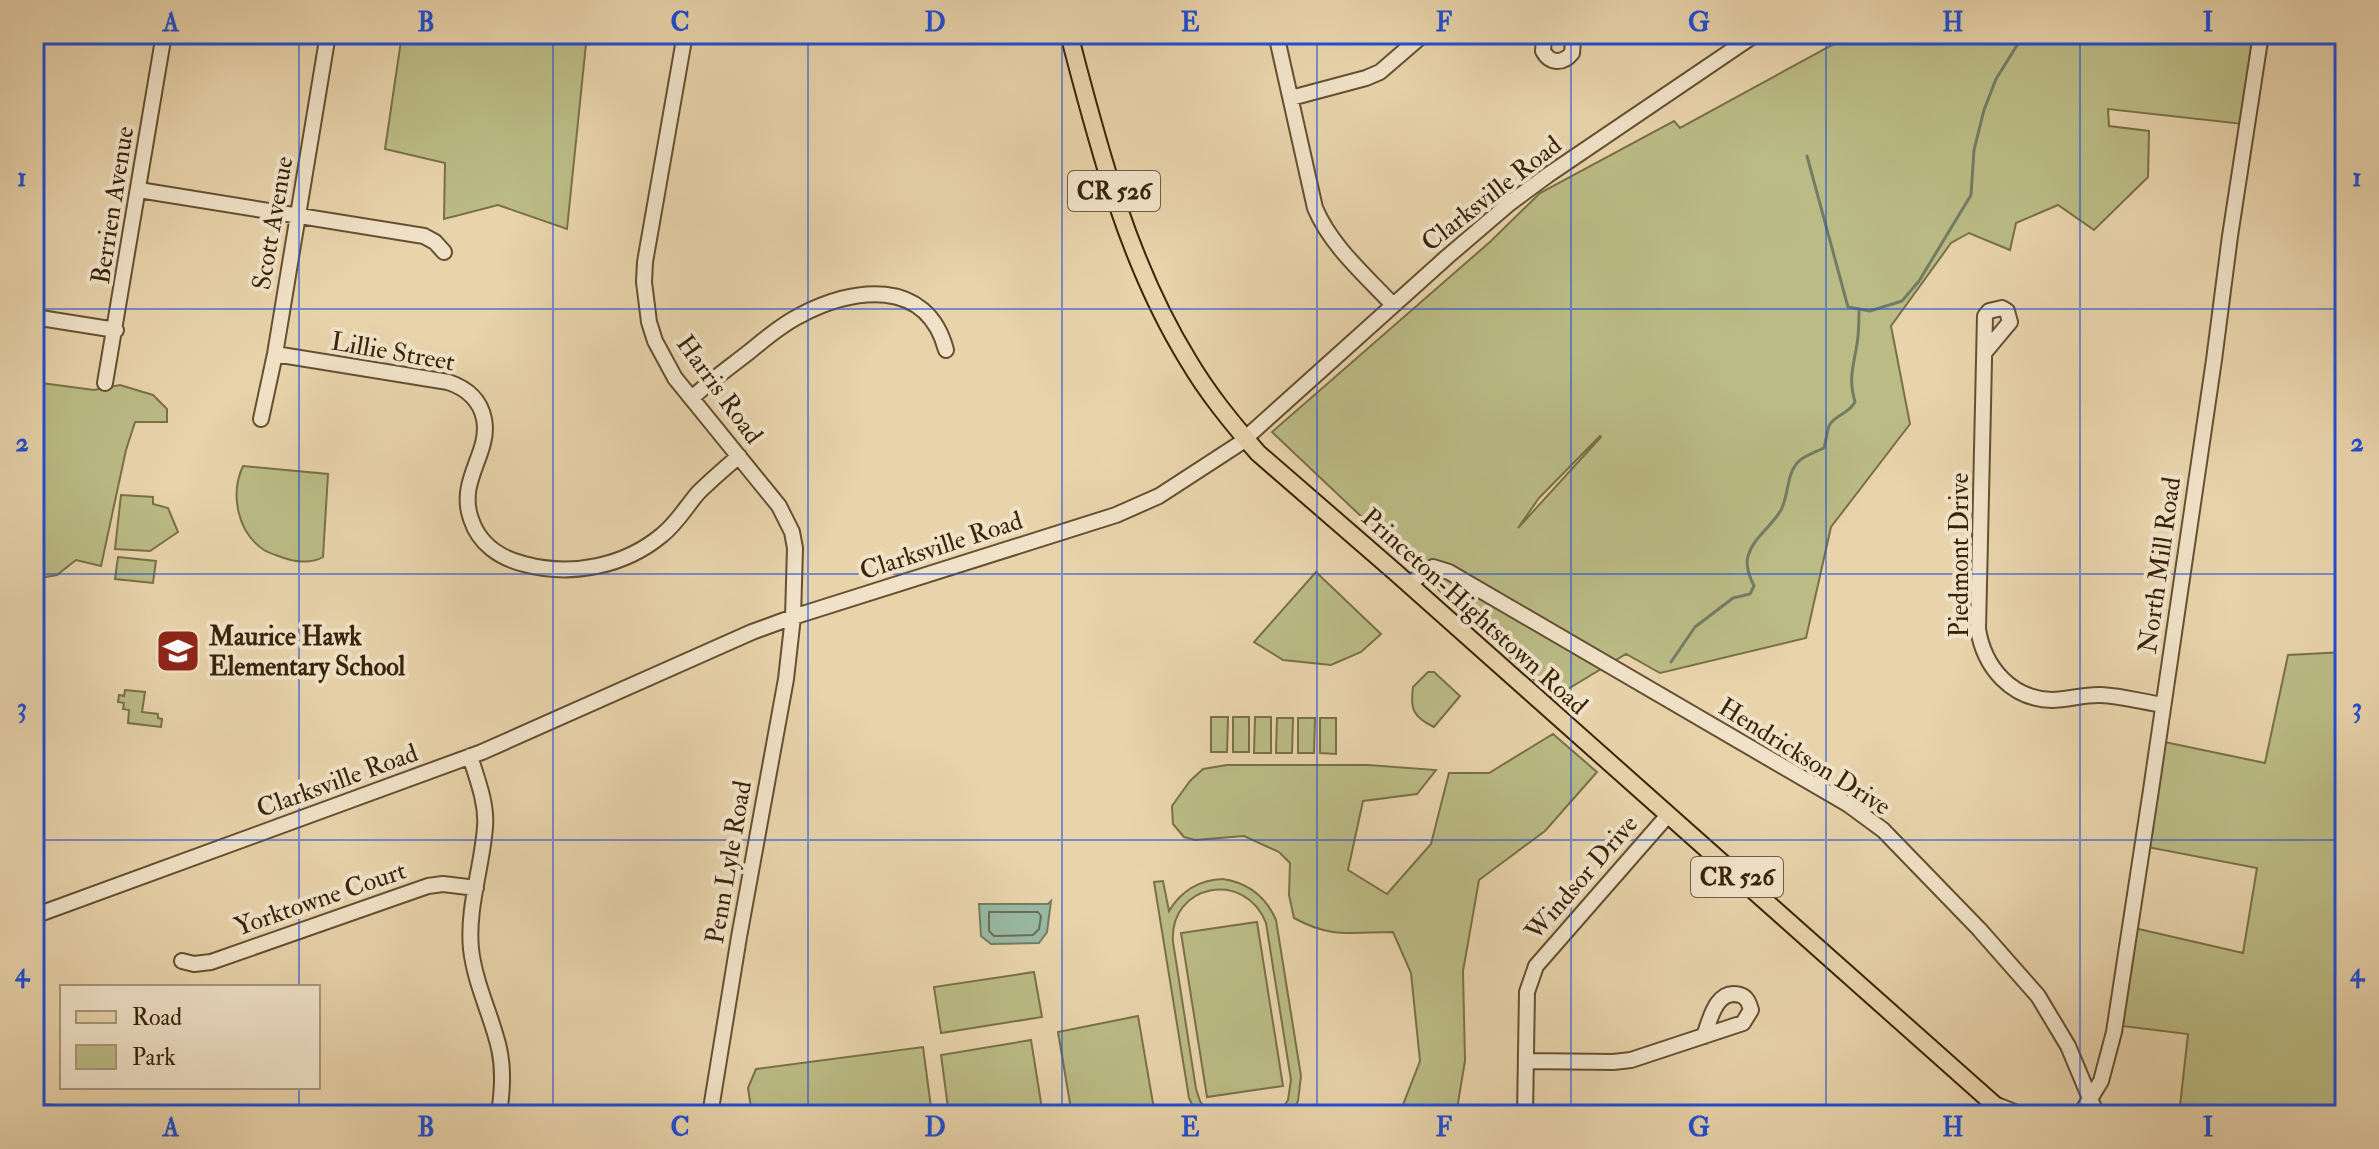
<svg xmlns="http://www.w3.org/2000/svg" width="2379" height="1149" font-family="'IM FELL Double Pica',serif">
<rect width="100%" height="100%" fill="#e8d3aa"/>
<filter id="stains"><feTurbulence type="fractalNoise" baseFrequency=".0025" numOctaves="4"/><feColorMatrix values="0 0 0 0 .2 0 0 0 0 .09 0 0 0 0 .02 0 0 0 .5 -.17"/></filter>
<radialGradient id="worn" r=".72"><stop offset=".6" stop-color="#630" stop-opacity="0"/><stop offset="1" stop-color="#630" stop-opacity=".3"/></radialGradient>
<path fill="#bbbb85" stroke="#7a7047" stroke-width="2" fill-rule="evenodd" d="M402 34H587L567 229 498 205 444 219 445 163 385 149Z
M1852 34H2221L2256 44 2243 124 2108 109 2109 126 2149 131 2148 177 2094 230 2058 205 2016 223 2010 250 1969 233 1951 243 1891 326 1910 424 1831 527 1806 638 1660 673 1626 654 1553 698 1272 432 1491 241 1540 193 1674 121 1680 128ZM1600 436 1601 437 1518 528 1539 498Z
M2342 337H2345V399L2335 400Z
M34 382 94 390 120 385 153 395 167 409V422H135L126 450 101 566 76 560 57 575 34 579Z
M243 466 328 474 323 557C311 564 294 562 281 557 276 555 269 553 264 550 237 532 230 494 243 466Z
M121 495 153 497V504L168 508 178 532 150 551 115 549Z
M118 557 156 561 153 583 115 579Z
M1316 572 1381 634 1361 652 1331 665 1283 660 1254 642Z
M2345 652V1115H2179L2188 1034 2114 1025 2130 927 2243 953 2257 868 2142 846 2155 740 2265 763 2288 655Z
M1428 672H1434L1460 696 1434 727C1413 717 1410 709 1413 687Z
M125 690 145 692 142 712 158 714V718L162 719 161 727 128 723 129 710 123 709 124 703 118 702 119 695 124 696Z
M1211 717H1228L1227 752H1211Z
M1233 717H1249V752H1233Z
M1255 717H1271V753H1254Z
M1277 718H1293L1292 753H1276Z
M1298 718H1315L1314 753H1298Z
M1320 718H1336V754L1320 753Z
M1553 734 1597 772 1545 831 1479 880 1463 971 1465 1061 1456 1115H1399L1420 1061 1411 973 1393 932C1352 932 1332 939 1294 918L1289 895 1290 863 1279 852 1244 836 1195 840 1184 837 1173 824 1172 806 1190 781 1203 769 1227 765H1368L1436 770 1417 794 1363 801 1348 870 1387 894 1431 844 1449 773H1489Z
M1223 879C1249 883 1266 897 1276 920L1301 1076 1298 1101 1290 1115H1278L1288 1100 1291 1080 1266 923C1245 869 1169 884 1173 942L1196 1089 1200 1101 1209 1115H1197L1189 1098 1154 882 1163 881 1169 911C1181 891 1199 880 1223 879Z
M1257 922 1283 1086 1207 1097 1181 933Z
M1034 972 1042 1017 941 1033 934 987Z
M1138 1016 1155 1115H1072L1058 1032Z
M1031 1040 1043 1115H949L941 1055Z
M923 1047 932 1115H752L748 1088 756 1069Z"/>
<path fill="#99b9a3" stroke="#737d65" stroke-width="2" d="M1051 901 1047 932 1039 943 991 944 981 936 979 904H1048Z"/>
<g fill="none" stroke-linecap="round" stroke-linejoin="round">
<path stroke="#696e56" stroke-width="2" d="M989 912H1038L1041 916 1039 929 1033 935 994 936 989 931Z"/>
<path stroke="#737d65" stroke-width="3" d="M1807 156 1848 307 1870 311 1902 301 1919 281 1971 195 1974 150 1984 110 1996 79 2024 34
M1671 662 1695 627 1733 598 1750 594 1754 586C1750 578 1745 566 1748 556 1753 538 1772 526 1781 510 1789 495 1786 476 1797 463 1803 456 1816 452 1824 448 1826 441 1827 432 1829 426 1835 414 1848 415 1855 402 1849 381 1852 371 1856 350 1859 337 1859 324 1859 310"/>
<g stroke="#655031" stroke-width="18">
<path id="minor" d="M685 34 645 262 644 282 649 322 655 341 675 378 779 506 792 532 795 548 793 617 786 679 739 937 710 1115
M1276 34 1315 208C1331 246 1365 275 1393 305
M1548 34 1544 39 1543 51C1550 64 1563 64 1572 53L1573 41 1568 34
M1291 98 1366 78 1380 72 1424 34
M139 190 424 236 435 242 444 252
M34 317 116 330
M1985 352 2010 322 2007 311 2002 308 1989 311 1985 316 1978 629C1984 667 2011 699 2052 700 2069 700 2084 694 2101 695 2122 696 2143 702 2163 705
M275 354 448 382C466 388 480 399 484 419 491 453 457 480 471 519 479 544 500 558 524 564 572 577 625 566 662 535 677 523 686 507 698 493 711 480 725 468 739 456
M105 383 164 34
M692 398C710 381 730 367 749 352 765 339 781 325 799 316 852 287 927 277 946 350
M261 419 275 354 328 34
M1409 585 1424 572 1433 567 1449 572 1849 805 1883 830 1979 929 2038 996 2068 1046 2097 1115
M470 756C477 779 487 803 485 827 482 868 467 908 471 949 475 984 491 1014 499 1048 504 1071 502 1092 499 1115
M34 916 482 752 752 632 793 617 1116 515 1159 496 1239 444 1447 257 1510 203 1548 175 1756 34
M182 961 194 964 211 962 428 886 443 884 476 888
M1526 1061 1613 1062 1631 1060 1743 1023 1751 1010C1749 1003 1747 997 1740 995 1716 988 1710 1020 1704 1036
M1997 1105 2022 1115
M34 1112 101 1115
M1525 1115 1527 992 1536 966 1668 815
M2080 1115 2101 1081 2114 1032 2151 790 2214 360 2230 236 2261 34"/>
</g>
<g stroke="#392409" stroke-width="20">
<path id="major" d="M1069 34C1098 145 1127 261 1188 360 1208 394 1232 423 1258 453L1394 571 2006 1115"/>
</g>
<use href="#minor" stroke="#f0e2c8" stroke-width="14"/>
<use href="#major" stroke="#e8d3aa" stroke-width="16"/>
</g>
<path fill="none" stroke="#1d4ed8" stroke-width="2" stroke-opacity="0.55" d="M299 34V987M553 34V1115M808 34V1115M1062 34V1115M1317 34V1115M1571 34V1115M1826 34V1115M2080 34V1115M34 309H2345M34 574H2345M34 840H2345M299 1087V1115"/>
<defs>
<g id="school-square" transform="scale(2.3)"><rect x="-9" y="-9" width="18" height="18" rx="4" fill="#8f2418" stroke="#f0e2c8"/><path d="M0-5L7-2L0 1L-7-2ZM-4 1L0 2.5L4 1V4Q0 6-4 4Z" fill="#fff"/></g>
</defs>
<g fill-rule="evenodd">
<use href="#school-square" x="178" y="651"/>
</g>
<g text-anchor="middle" stroke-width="8" stroke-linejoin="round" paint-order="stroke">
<g fill="#f0e2c8" stroke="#705d42" stroke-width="2">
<rect x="1068" y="171" width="92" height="40" rx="6"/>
<rect x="1691" y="857" width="92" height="40" rx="6"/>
</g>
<g font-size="24" font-weight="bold" fill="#392409">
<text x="1114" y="199">CR 526</text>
<text x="1737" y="885">CR 526</text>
</g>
<g font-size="26" fill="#392409" stroke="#f0e2c8">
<text transform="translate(1491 193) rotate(-38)" y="9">Clarksville Road</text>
<text transform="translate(112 205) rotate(-81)" y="9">Berrien Avenue</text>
<text transform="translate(272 223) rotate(-80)" y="9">Scott Avenue</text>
<text transform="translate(393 351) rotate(10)" y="9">Lillie Street</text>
<text transform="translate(720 389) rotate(54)" y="9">Harris Road</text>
<text transform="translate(941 545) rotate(-18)" y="9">Clarksville Road</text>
<text transform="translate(1959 555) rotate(-90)" y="9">Piedmont Drive</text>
<text transform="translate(2159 565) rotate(-82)" y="9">North Mill Road</text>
<text transform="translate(1475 611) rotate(42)" y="9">Princeton-Hightstown Road</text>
<text transform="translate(1805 756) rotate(32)" y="9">Hendrickson Drive</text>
<text transform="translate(337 780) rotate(-20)" y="9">Clarksville Road</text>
<text transform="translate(728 862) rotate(-80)" y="9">Penn Lyle Road</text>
<text transform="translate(1581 877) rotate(-49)" y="9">Windsor Drive</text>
<text transform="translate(320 898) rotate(-19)" y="9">Yorktowne Court</text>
</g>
<g font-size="26" font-weight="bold" fill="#392409" stroke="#f0e2c8" text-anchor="start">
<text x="209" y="645">Maurice Hawk<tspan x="209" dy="30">Elementary School</tspan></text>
</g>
</g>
<rect width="2379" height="1149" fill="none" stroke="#e8d3aa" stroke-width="88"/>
<rect x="60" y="985" width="260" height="104" fill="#f0e2c8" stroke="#a7967c" stroke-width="2"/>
<rect x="76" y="1011" width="40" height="12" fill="#e8d3aa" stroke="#a7967c" stroke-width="2"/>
<text x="132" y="1025" font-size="24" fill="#392409">Road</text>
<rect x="76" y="1045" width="40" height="24" fill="#bbbb85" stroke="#a7967c" stroke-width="2"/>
<text x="132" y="1065" font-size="24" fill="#392409">Park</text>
<rect x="44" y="44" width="2291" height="1061" fill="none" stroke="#1d4ed8" stroke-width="3"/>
<g font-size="26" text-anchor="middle" font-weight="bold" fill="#1d4ed8">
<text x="171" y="31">A</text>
<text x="426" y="31">B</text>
<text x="680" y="31">C</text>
<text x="935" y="31">D</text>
<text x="1190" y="31">E</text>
<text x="1444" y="31">F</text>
<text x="1699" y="31">G</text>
<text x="1953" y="31">H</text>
<text x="2208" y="31">I</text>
<text x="22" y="186">1</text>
<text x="2357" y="186">1</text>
<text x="22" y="451">2</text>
<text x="2357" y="451">2</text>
<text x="22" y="716">3</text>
<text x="2357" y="716">3</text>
<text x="22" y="981">4</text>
<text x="2357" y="981">4</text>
<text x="171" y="1136">A</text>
<text x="426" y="1136">B</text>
<text x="680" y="1136">C</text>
<text x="935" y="1136">D</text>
<text x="1190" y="1136">E</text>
<text x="1444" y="1136">F</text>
<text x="1699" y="1136">G</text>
<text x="1953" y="1136">H</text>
<text x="2208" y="1136">I</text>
</g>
<rect width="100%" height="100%" filter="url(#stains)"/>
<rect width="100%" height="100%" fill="url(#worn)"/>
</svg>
